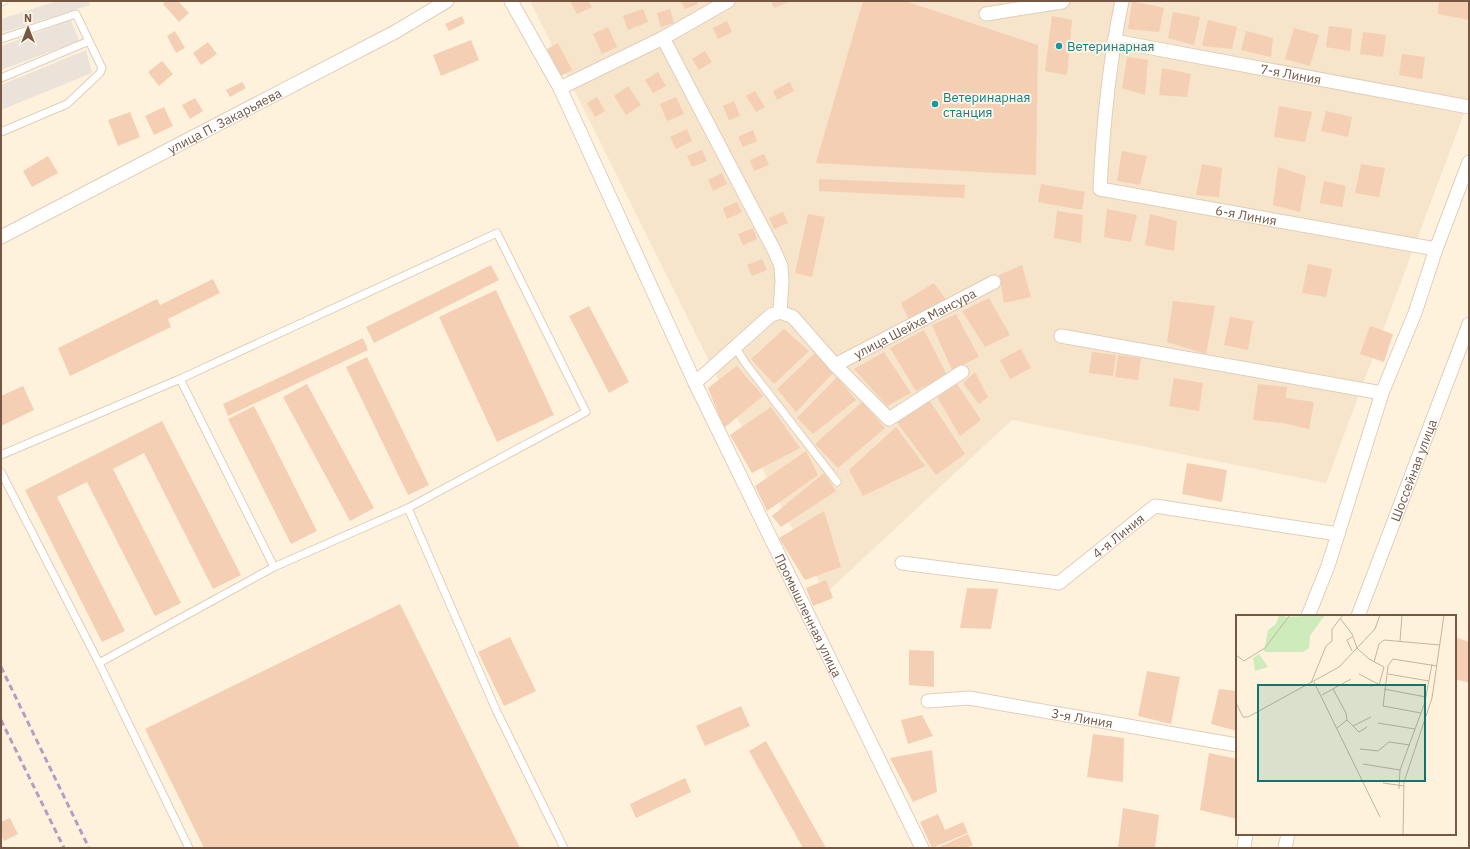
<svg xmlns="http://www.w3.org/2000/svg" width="1470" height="849" font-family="'IBM Plex Sans',sans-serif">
<rect width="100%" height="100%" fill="#fef2dd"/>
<path fill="#f6e4cb" d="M530 1H1469V100L1326 483 1012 420 825 594Z"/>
<path fill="#ebe3da" d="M57 1H89L90 5 1 33V19Z
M71 20 79 41 1 70V46Z
M86 50 92 73 1 110V85Z"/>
<path fill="#f5cfb3" d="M166 1H178L189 13 179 22 163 4Z
M570 1H588L592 7 577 14Z
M681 1H697L698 4 685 9Z
M771 1H791L774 8Z
M863 1H905L1038 45 1036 175 816 163Z
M1132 1 1164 8 1159 32 1128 29Z
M1439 1H1469V20L1438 14Z
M643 9 648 22 628 30 623 16Z
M670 9 674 23 661 27 657 13Z
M1173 12 1200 17 1194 45 1168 38Z
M462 16 465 23 449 31 445 24Z
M1052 16 1072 20 1067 75 1045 71Z
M1208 20 1237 27 1232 49 1202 46Z
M727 21 732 32 718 39 713 28Z
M1329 26 1352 29 1350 51 1326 47Z
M608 27 617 47 602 54 593 34Z
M1294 28 1319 35 1310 66 1285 59Z
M175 31 185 48 176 53 167 36Z
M1246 31 1273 38 1271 57 1241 50Z
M1363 32 1386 35 1383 57 1360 54Z
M471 40 479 60 441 76 433 55Z
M208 42 217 54 201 65 193 53Z
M558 43 572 70 561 76 547 49Z
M705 51 712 62 699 70 692 59Z
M1402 54 1425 57 1422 79 1399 75Z
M1127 57 1148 60 1145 95 1122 88Z
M162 61 173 74 159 86 148 72Z
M1162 68 1191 74 1187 97 1159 95Z
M658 72 666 86 653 93 645 80Z
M242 82 246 88 230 97 226 90Z
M790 82 794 91 777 100 773 91Z
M628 86 641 105 626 115 614 96Z
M755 91 765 107 756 112 746 96Z
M597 97 605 111 595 117 587 103Z
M676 97 684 114 667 121 660 104Z
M195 98 203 111 190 119 182 105Z
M734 101 740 116 729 120 723 106Z
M1279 106 1312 112 1305 142 1274 137Z
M164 107 173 126 154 135 145 116Z
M1326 111 1352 117 1348 137 1321 131Z
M130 112 140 137 118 146 108 120Z
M687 129 692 141 676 149 670 137Z
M753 130 757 141 743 147 738 137Z
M702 150 707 161 692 167 687 156Z
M1122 151 1147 156 1140 185 1117 181Z
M764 154 769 165 754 171 750 160Z
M48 156 58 173 32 187 23 171Z
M1202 164 1222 168 1219 197 1196 195Z
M1361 164 1385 168 1379 197 1355 193Z
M1278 167 1306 176 1300 212 1273 205Z
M722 173 727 184 713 191 708 180Z
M819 179 965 185 964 198 819 191Z
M1324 181 1346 186 1342 207 1320 203Z
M1041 184 1085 192 1082 210 1038 202Z
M737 202 742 212 727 219 723 208Z
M1107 209 1137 215 1131 242 1104 237Z
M1057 211 1083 215 1081 243 1054 238Z
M783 212 788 223 774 229 769 218Z
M808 214 825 217 812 277 795 273Z
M1150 214 1177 221 1174 251 1145 245Z
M753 228 757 239 743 245 738 234Z
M762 259 767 270 752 276 747 265Z
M1308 264 1332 269 1326 297 1302 293Z
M491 265 499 280 374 343 366 327Z
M1022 265 1031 297 1004 303 999 275Z
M213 279 220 293 168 319 171 327 70 376 58 348 157 299 160 305Z
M934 283 947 301 910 322 901 303Z
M496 290 554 415 497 442 439 317Z
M989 298 1010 335 985 347 962 311Z
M1173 301 1215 306 1206 354 1167 342Z
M589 306 629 382 609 393 569 316Z
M956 314 979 357 952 370 932 325Z
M1230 317 1253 321 1248 350 1224 345Z
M1370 326 1393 334 1384 362 1360 354Z
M784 329 809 351 774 384 751 359Z
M924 330 947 375 916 391 890 348Z
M363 338 368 350 228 416 223 404Z
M1021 349 1031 368 1010 379 1000 360Z
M884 352 911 393 887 406 854 369Z
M1092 352 1116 355 1113 376 1089 373Z
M815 353 833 373 796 412 777 389Z
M1118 355 1141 358 1138 380 1115 377Z
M367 357 429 485 408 495 346 367Z
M737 366 763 396 724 428 708 388Z
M975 372 988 397 979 404 963 383Z
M837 377 856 400 813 434 797 418Z
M1174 378 1203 383 1199 411 1169 406Z
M307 384 374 508 350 521 283 397Z
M957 384 981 420 960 436 937 397Z
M1258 384 1287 387 1286 398 1314 402 1309 429 1283 423 1253 420Z
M23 386 34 410 1 426V396Z
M930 401 965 454 936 475 896 421Z
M862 402 885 428 838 468 815 444Z
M254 406 317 531 291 544 228 419Z
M771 407 800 448 752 473 730 435Z
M162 421 241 575 213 589 144 453 113 469 181 603 155 616 87 482 57 497 125 631 102 642 25 490Z
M896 427 925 466 863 496 849 470Z
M806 451 818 475 767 511 755 486Z
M1187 463 1227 470 1222 502 1182 494Z
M824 473 836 491 781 527 772 516Z
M824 511 841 567 805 580 779 538Z
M826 580 833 598 813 606 806 588Z
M967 588 998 589 991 629 960 628Z
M400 604 520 848H204L145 729Z
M510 637 536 691 504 706 478 652Z
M1455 637 1469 642V683L1455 679Z
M909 650 934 651V687L909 685Z
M1147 671 1180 677 1171 724 1138 716Z
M1219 689 1237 691V731L1211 724Z
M741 706 750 726 705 746 696 726Z
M922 715 933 736 908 744 901 720Z
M1093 734 1124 738 1123 782 1087 777Z
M766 741 826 848H803L749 751Z
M932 750 937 792 913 802 890 758Z
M1209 753 1237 759V819L1200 810Z
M685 778 691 792 636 818 630 804Z
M1123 808 1159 815 1155 848H1118Z
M938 814 945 830 963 822 968 833 932 848 920 822Z
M10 818 18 834 4 841 1 835V822Z
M968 834 973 845 966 848H937Z"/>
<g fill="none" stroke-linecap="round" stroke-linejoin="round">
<g stroke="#e2ceb9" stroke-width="9">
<path id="service" d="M1 2 4 1
M1 39 76 14 102 68 100 73 67 104 1 132
M1 78 89 41
M735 347 746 364 837 482
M180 379 274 567
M1 455 180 379 497 233 586 412 408 508 274 567 99 663
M1 472 99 663 189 848
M408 508 496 710 564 848"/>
</g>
<g stroke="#e2ceb9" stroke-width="15">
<g id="minor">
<path id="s1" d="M511 1 560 88 695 383 922 848"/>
<path id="s2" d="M1122 1C1109 63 1103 126 1100 189L1436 249"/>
<path d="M986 14 1062 2 1063 1"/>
<path d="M663 38 774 250 781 266 782 281 780 312"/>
<path id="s3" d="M1114 41 1469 107"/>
<path d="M560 88 663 38 728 1"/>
<path id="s4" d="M1 237 395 32 447 1"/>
<path d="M1061 336 1382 393"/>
<path id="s5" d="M835 365 994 282"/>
<path d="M695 383 771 315 780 312 793 317 835 365 889 419 962 372"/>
<path id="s6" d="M902 563 1059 583 1155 506 1338 534"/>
<path d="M1308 616 1328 566 1382 393 1415 313 1436 249 1469 162"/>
<path id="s7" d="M1358 616 1469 324"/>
<path id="s8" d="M928 701 969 698 1237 745"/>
<path d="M1244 848 1246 834"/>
<path d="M1285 848 1288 834"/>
</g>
</g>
<use href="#service" stroke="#fff" stroke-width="7"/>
<use href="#minor" stroke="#fff" stroke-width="13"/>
<path stroke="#b49dc7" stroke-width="3" stroke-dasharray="6 4" stroke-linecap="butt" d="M1 667 89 848
M1 720 64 848"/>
</g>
<g fill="#0f9aa8" stroke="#fff5e5" stroke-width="1.5">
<circle cx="1059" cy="46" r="4"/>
<circle cx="935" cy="104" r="4"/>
</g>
<g text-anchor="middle" stroke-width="4" stroke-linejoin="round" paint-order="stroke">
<g font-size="13" fill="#0d838f" stroke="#fff5e5" text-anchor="start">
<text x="1067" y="51">Ветеринарная</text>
<text x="943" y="102">Ветеринарная<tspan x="943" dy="15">станция</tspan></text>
</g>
<g font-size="13" fill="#755744" stroke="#fff5e5">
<text dy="5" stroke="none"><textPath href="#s3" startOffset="180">7-я Линия</textPath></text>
<text dy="5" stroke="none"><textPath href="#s4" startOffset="252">улица П. Закарьяева</textPath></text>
<text dy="5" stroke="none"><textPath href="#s2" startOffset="338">6-я Линия</textPath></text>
<text dy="5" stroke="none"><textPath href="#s5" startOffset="90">улица Шейха Мансура</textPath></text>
<text dy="5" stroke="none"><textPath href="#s7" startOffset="156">Шоссейная улица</textPath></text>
<text dy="5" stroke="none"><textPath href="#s6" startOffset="234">4-я Линия</textPath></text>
<text dy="5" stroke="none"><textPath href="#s1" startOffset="683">Промышленная улица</textPath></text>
<text dy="5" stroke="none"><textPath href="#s8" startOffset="156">3-я Линия</textPath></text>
</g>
</g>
<g transform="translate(1236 615)">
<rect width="220" height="220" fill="#fef2dd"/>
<path d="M43 0 51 2 89 0 74 21 73 33 67 37H30L28 36 32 15 40 9ZM23 39 32 52 19 56 17 43Z" fill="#ceecbb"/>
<path fill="none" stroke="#c7b4a0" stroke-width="1" d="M116 22 111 25 116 36M164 26 166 0M0 40 8 46 29 33 54 0M138 47 143 29 148 25 204 30M151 52 157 44 201 51M152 52 147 91 185 98M123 59 142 69M152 59 193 66M78 67 144 202M75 68 90 31 96 26V14L107 0M134 71 143 70 148 52 133 44 121 33 139 14 144 0M97 74 110 98 111 105M148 74 190 82M86 80 115 64M0 88 7 102H12L103 52 121 33 116 19 104 3M142 108 179 114M117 111 135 102M101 113 111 105 123 117 131 112M124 134 142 136 153 127 174 130M127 149 164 155M147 168 168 171M163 174 164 155 189 87 196 49M167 220 168 167 196 83 208 0"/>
<path fill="#0f766e" fill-opacity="0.15" stroke="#0f766e" stroke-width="2" d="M22 70H189V166H22Z"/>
<rect width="220" height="220" fill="none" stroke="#755744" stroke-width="2"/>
</g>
<rect width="1470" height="849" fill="none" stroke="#755744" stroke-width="4"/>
<g transform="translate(28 28)" stroke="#fff5e5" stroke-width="3" paint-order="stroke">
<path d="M0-3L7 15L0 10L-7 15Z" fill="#755744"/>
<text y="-6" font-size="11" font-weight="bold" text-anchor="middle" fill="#755744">N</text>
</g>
</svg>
